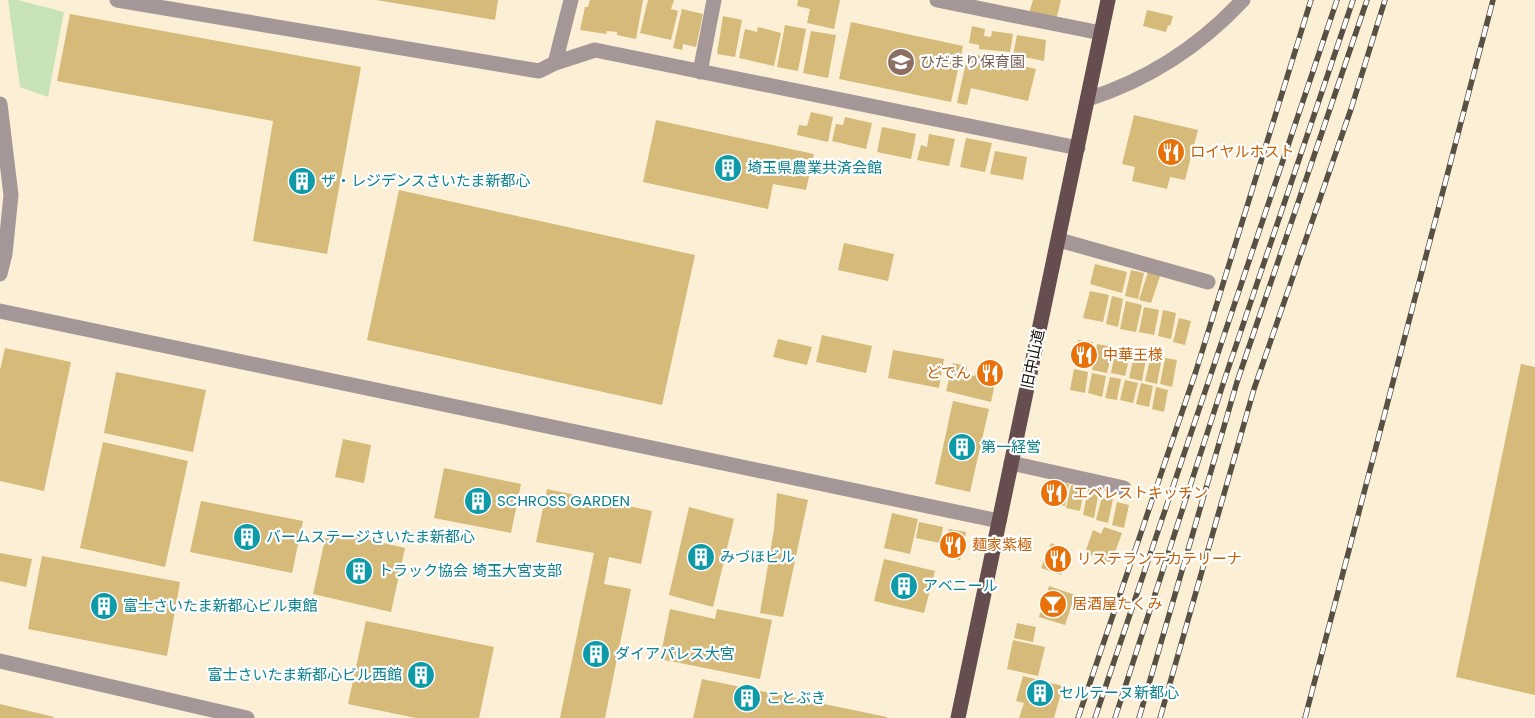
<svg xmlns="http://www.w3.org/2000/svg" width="1535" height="718" font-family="Poppins,'Noto Sans JP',sans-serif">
<rect width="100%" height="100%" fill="#fbf0d6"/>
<path fill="#c8e3b8" d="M8 0H18L64 12 48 97 20 87Z"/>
<path fill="#d5ba79" d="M376 0H498L495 20Z
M590 0H643L636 39 617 35V32L607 31 606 34 580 30 585 7H588Z
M648 0H674L671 9 678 11 671 40 640 33Z
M798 0H840L834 29 807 23 810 9 797 6Z
M1033 0H1061L1056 20 1029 13Z
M682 9 703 14 696 47 683 44 682 50 673 48Z
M1147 10 1173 16 1170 26 1168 25 1166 32 1143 26Z
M70 14 361 67 327 254 253 241 273 121 57 81Z
M723 16 742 20 735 57 717 54Z
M851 22 963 46 951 102 839 79Z
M785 25 806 29 798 71 777 67Z
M972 26 985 29 984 36 991 37 992 31 1013 34 1010 52 979 49V45L969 43Z
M758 27 781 33 774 66 739 58 745 29 757 32Z
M811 31 836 35 828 78 803 73Z
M1017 35 1046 40 1044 61 1013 55Z
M968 53 1036 69 1028 101 971 88 967 105 957 103Z
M811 112 833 117 828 142 797 135 799 125 807 126Z
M1134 115 1198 130 1185 180 1170 177 1167 189 1132 181 1135 167 1122 164Z
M845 117 872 123 866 149 832 141 836 124 843 125Z
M656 120 814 154 806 190 773 184 768 209 643 182Z
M882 127 916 134 911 159 877 152Z
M929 134 955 139 949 166 917 160 921 145 927 147Z
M966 138 992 143 985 172 960 167Z
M995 151 1027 157 1023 180 990 174Z
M399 190 695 255 662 405 367 340Z
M844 243 894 254 888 281 838 270Z
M1095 264 1127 272 1122 293 1090 284Z
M1131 270 1144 273 1138 299 1125 296Z
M1148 272 1160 276 1151 303 1139 300Z
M1090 291 1109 295 1103 322 1083 318Z
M1112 296 1123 299 1118 327 1106 324Z
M1126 301 1142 305 1136 332 1120 329Z
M1144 307 1159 310 1154 335 1139 332Z
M1163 310 1176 313 1171 339 1158 336Z
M1179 318 1191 321 1185 345 1173 342Z
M822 335 872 346 866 373 816 362Z
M778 339 812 347 807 365 773 357Z
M1078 340 1093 342 1089 368 1075 366Z
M1097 344 1113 347 1107 373 1092 370Z
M5 348 71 362 44 491 0 481V370Z
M1116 348 1131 351 1125 376 1111 373Z
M893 350 944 359 939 388 888 378Z
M1135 352 1147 354 1142 381 1129 378Z
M1151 355 1162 357 1157 384 1145 381Z
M1165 358 1177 360 1172 387 1160 384Z
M953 363 967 366 966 374 975 376 978 365 998 369 991 402 946 391Z
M1521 364 1535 367V695L1456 677Z
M1074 369 1088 372 1085 393 1070 390Z
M116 372 206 390 193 452 104 433Z
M1092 373 1106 376 1102 397 1088 393Z
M1110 377 1121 379 1117 400 1105 398Z
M1125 380 1138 383 1133 403 1120 400Z
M1141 383 1153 386 1149 407 1136 404Z
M1156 387 1168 390 1164 412 1152 409Z
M953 401 989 409 970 492 935 484Z
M343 439 371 445 364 483 335 477Z
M103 442 188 461 165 567 80 548Z
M444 468 521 484 511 533 434 518Z
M1051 481 1069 484 1065 506 1046 502Z
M1071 485 1084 488 1080 511 1066 508Z
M547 489 652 511 641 564 609 557 604 584 631 589 605 718H560L594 553 536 542Z
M1088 489 1099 491 1094 518 1083 515Z
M777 493 808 500 783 617 760 613 774 529Z
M1102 497 1113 499 1108 523 1096 520Z
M201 501 303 521 292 573 190 552Z
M1117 502 1129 505 1124 528 1112 525Z
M689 507 734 519 713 607 669 595Z
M892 513 918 519 910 554 884 548Z
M919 522 943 527 940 543 916 538Z
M1104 527 1122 533 1111 563 1085 553 1093 530 1101 534Z
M949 529 966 532 960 560 944 556Z
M327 530 405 548 391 612 313 594Z
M1051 543 1070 551 1061 575 1041 568Z
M0 553 32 559 26 587 0 581Z
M42 556 180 582 167 656 28 629Z
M884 559 935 571 924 613 874 601Z
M1049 586 1075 595 1065 625 1039 617Z
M670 609 715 619 717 609 772 620 760 679 660 659Z
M366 621 494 647 479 718H416L348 704Z
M1017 623 1036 627 1033 642 1014 638Z
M1013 640 1045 647 1038 676 1007 669Z
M1023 676 1063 686 1054 718H1019L1024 703 1016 701Z
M702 679 887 717V718H693Z
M0 704 54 717 53 718H0Z"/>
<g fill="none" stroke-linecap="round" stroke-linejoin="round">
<path stroke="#a59798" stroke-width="15" d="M117 0 539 71 555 63 595 50 1078 148
M937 0 1101 33
M555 63 571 0
M700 72 714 0
M1088 99C1148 80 1200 46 1243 0
M0 104 11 195 5 254 0 274
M1059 240 1208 282
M0 311 999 521
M1011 463 1124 488
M0 661 247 718"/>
<path stroke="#654d50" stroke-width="15" d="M958 718 1108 0"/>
<g stroke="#575043" stroke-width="5.5">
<path id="rail" d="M1078 718 1196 371 1311 0
M1095 718 1337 0
M1115 718 1225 378 1353 0
M1139 718 1237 382 1367 0
M1160 718 1254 389 1351 109 1385 0
M1305 718 1493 0"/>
</g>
<use href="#rail" stroke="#fff" stroke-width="4" stroke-dasharray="11" stroke-linecap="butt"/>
</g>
<defs>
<g id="school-disc" transform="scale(1.4375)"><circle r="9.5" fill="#8d6e63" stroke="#fff"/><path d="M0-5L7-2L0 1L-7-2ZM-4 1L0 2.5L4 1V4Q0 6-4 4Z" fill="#fff"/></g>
<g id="restaurant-disc" transform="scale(1.4375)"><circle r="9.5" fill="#e8710a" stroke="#fff"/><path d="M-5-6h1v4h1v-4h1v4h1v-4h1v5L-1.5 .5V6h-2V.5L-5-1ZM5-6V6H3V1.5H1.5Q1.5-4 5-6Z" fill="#fff"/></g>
<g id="building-disc" transform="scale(1.4375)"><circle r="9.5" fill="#0f9aa8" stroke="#fff"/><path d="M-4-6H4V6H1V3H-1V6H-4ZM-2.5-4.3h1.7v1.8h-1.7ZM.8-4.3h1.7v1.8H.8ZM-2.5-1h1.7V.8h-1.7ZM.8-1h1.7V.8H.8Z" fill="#fff"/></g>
<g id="bar-disc" transform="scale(1.4375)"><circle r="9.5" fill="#e8710a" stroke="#fff"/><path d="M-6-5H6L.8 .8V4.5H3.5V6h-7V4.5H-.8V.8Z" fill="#fff"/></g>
</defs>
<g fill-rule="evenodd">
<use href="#school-disc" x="901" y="62"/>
<use href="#restaurant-disc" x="1171" y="152"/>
<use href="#building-disc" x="728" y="168"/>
<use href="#building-disc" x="302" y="181"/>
<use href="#restaurant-disc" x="1084" y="355"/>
<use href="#restaurant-disc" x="990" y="373"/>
<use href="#building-disc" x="962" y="447"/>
<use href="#restaurant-disc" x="1054" y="493"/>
<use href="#building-disc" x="478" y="501"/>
<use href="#building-disc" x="247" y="537"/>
<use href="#restaurant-disc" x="953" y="545"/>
<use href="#building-disc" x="701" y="557"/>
<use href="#restaurant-disc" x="1058" y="559"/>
<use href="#building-disc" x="359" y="571"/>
<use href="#building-disc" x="904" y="586"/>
<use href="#bar-disc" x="1053" y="604"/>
<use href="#building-disc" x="104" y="606"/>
<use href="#building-disc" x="596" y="654"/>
<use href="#building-disc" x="421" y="675"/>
<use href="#building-disc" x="1040" y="693"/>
<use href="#building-disc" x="747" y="698"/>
</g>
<g text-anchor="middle" stroke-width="4.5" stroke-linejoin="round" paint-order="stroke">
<g font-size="15" fill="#785e54" stroke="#fff" text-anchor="start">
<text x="920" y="67">ひだまり保育園</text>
</g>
<g font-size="15" fill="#c56008" stroke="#fff" text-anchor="start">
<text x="1190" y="157">ロイヤルホスト</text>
<text x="1103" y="360">中華王様</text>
<text x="971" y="378" text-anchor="end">どでん</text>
<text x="1073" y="498">エベレストキッチン</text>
<text x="972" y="550">麺家紫極</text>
<text x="1077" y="564">リステランテカテリーナ</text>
<text x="1072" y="609">居酒屋たくみ</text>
</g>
<g font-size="15" fill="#0d838f" stroke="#fff" text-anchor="start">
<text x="747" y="173">埼玉県農業共済会館</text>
<text x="321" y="186">ザ・レジデンスさいたま新都心</text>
<text x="981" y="452">第一経営</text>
<text x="497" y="506">SCHROSS GARDEN</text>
<text x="266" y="542">バームステージさいたま新都心</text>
<text x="720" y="562">みづほビル</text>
<text x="378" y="576">トラック協会 埼玉大宮支部</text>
<text x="923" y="591">アベニール</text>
<text x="123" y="611">富士さいたま新都心ビル東館</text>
<text x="615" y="659">ダイアパレス大宮</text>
<text x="402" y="680" text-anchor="end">富士さいたま新都心ビル西館</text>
<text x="1059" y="698">セルテーヌ新都心</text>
<text x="766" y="703">ことぶき</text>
</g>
<g font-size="15" fill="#120e06" stroke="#fff">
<text transform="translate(1033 359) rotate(-78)" y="5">旧中山道</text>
</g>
</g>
</svg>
